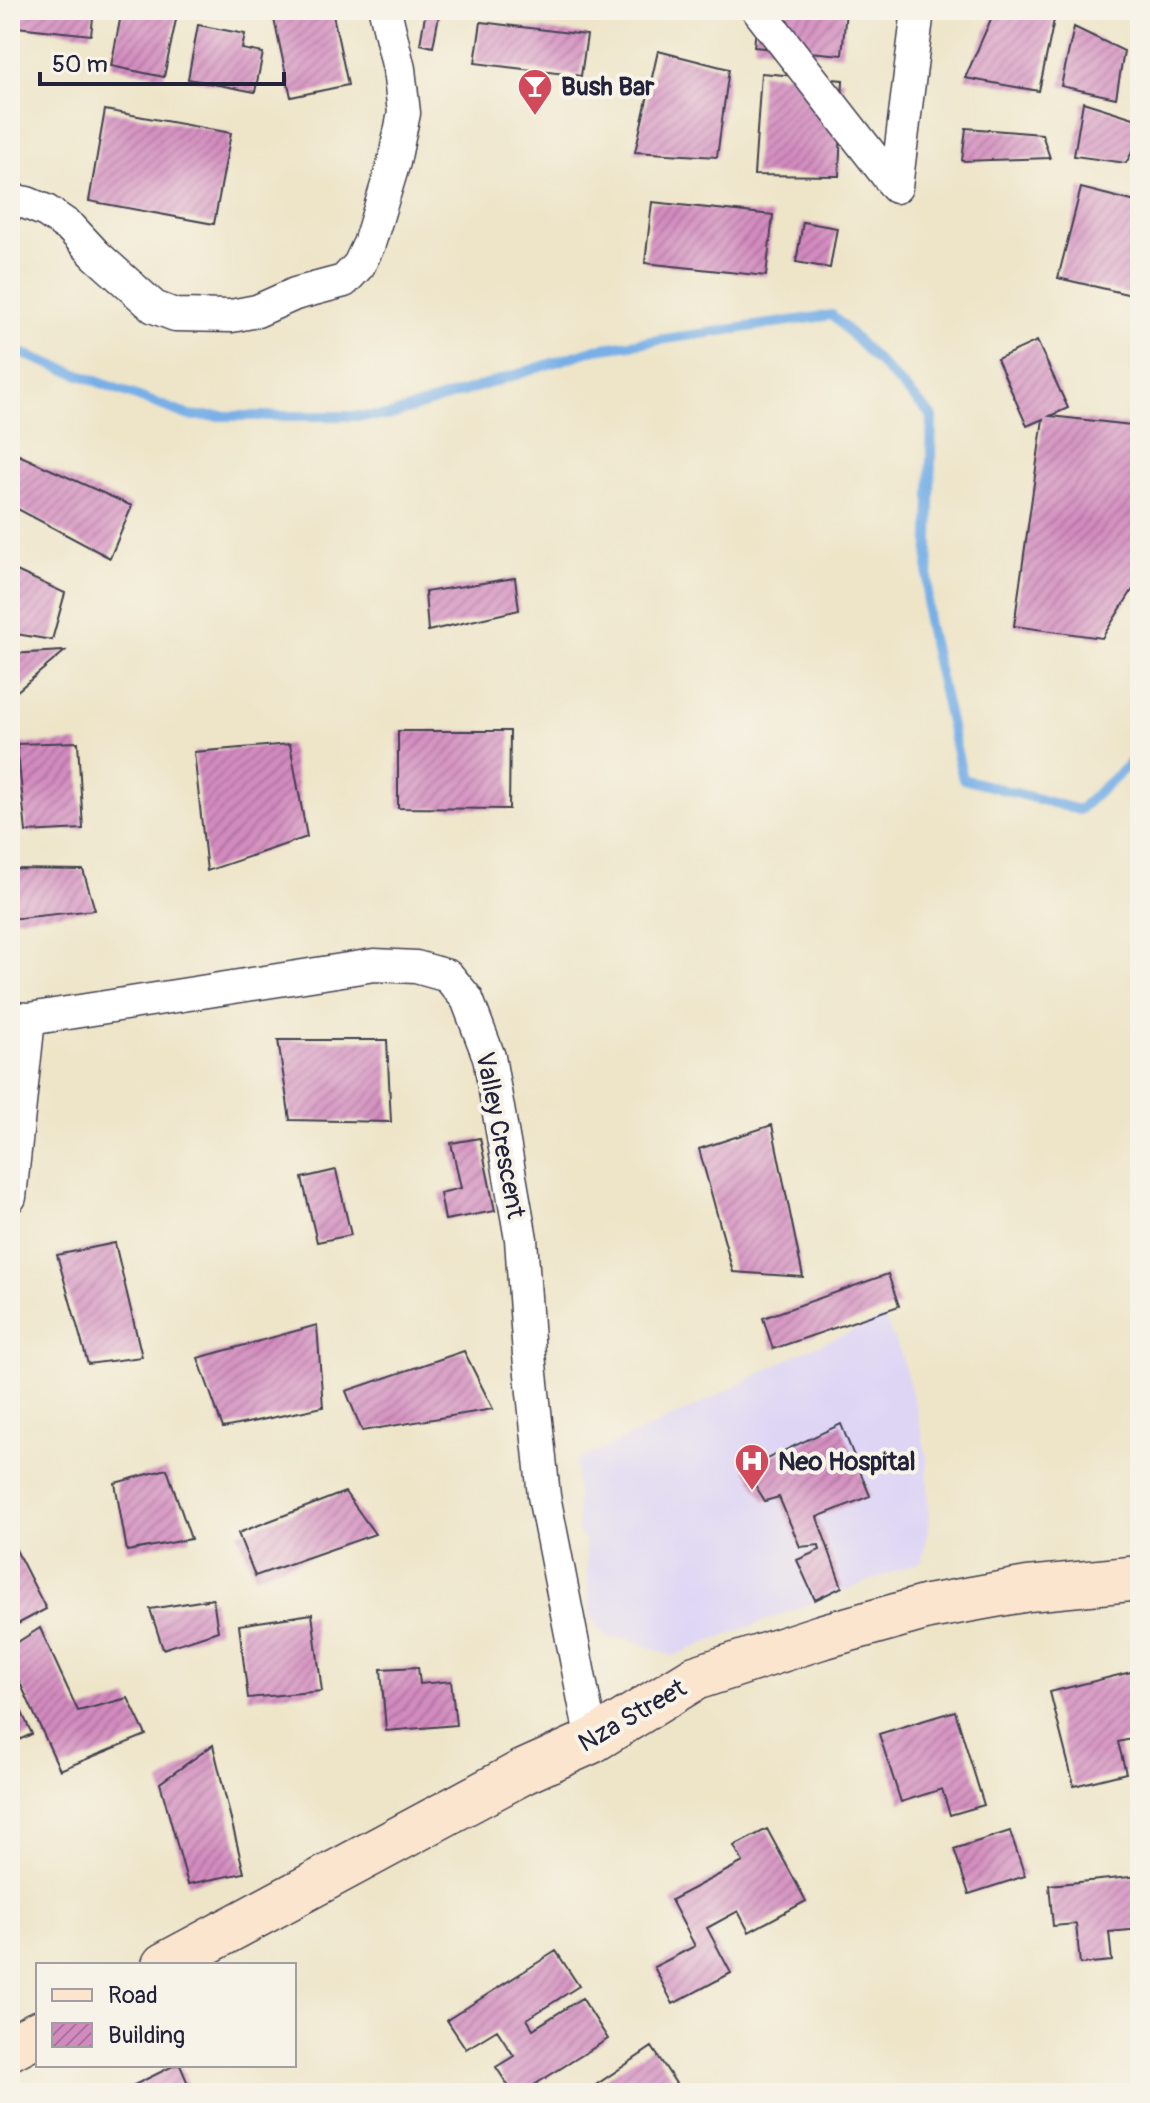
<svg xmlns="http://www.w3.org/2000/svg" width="1150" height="2103" font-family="Pangolin,sans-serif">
<defs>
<pattern id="building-hatch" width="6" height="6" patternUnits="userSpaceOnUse" patternTransform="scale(2)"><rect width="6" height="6" fill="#d38bbf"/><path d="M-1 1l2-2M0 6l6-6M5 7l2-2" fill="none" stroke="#ab719c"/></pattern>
</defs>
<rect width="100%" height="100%" fill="#f7f3e8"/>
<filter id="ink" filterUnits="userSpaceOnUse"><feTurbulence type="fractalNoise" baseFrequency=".0125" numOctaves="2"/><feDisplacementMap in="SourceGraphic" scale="16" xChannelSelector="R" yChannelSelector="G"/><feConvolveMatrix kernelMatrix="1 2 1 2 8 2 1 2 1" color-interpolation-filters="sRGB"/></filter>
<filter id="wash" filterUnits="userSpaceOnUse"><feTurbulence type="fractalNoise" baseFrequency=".006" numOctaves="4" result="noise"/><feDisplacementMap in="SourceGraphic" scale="32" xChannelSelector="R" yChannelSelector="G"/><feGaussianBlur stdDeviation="1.8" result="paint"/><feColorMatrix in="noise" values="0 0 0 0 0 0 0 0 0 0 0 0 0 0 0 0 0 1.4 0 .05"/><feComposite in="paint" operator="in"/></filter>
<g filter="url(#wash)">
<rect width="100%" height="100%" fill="#eee5c9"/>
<path fill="#ded5f5" d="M884 1318 901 1354 917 1411 927 1458 929 1524 922 1561 672 1656 627 1638H608L590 1617 585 1541 578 1532 576 1461 699 1405 799 1353Z"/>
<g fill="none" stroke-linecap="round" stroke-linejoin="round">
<path stroke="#77afe6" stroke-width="10" d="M10 349 190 416H388L596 349 832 315 932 416 927 621 963 779 1079 810 1140 754"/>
</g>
<g id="blocks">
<path fill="url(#building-hatch)" d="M19 10H94L91 35 17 27Z
M122 10H178L164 77 111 66Z
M272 10H332L348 85 291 97Z
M426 10H440L433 47 420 44Z
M758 10H846L842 55 754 47Z
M995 10H1024L1054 20 1039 91 965 78Z
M481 22 587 35 581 76 475 63Z
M198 25 245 34 242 49 263 53 255 92 188 79Z
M1074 27 1124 51 1116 98 1061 86Z
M658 51 729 69 717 157 635 152Z
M761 73 843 80 839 176 754 175Z
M1083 102 1140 120V138L1126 163 1074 156Z
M105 110 231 133 214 224 89 201Z
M966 128 1042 134 1050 158 962 161Z
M1081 188 1140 203V297L1058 278Z
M652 202 773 215 766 276 645 263Z
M803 222 837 228 830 268 796 262Z
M1037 341 1068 408 1050 416 1140 426V578L1102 638 1014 626 1043 419 1027 426 997 359Z
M12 452 132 506 110 558 10 505V457Z
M10 568 65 593 52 640 10 633Z
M515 578 519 610 428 631 425 592Z
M65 651 10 697V654Z
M398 731H510L509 809 398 808Z
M78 742 83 829 26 832 17 744Z
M290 744 307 837 207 871 194 752Z
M10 869 83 870 95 910 10 919Z
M278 1040H387L391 1122 290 1120Z
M772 1125 803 1277 733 1272 699 1149Z
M480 1138 495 1211 445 1220 440 1193 461 1188 451 1143Z
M336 1170 351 1235 317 1242 302 1178Z
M115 1243 142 1357 88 1364 57 1255Z
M888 1274 899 1306 773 1349 763 1318Z
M317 1325 323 1407 223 1428 198 1358Z
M464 1351 493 1409 362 1431 346 1391Z
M841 1424 870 1496 817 1517 842 1587 815 1600 797 1560 820 1550 819 1545 800 1547 779 1497 765 1501 745 1469Z
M167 1469 191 1539 127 1551 115 1483Z
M345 1492 375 1534 255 1576 238 1533Z
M15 1548 46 1609 10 1628V1551Z
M213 1599 218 1631 163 1649 150 1609Z
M312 1614 322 1691 248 1698 239 1625Z
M40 1628 78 1711 128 1698 146 1735 60 1770 10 1661V1647Z
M418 1667 420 1684 451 1681 456 1725 386 1731 381 1669Z
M1139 1670 1140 1737 1118 1742 1126 1773 1074 1786 1050 1692Z
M10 1687 32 1734 10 1744Z
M955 1711 984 1805 950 1815 942 1789 901 1802 879 1734Z
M213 1745 244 1873 188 1884 160 1783Z
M767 1829 806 1901 749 1932 738 1911 707 1928 731 1973 673 2004 654 1967 695 1946 671 1900 743 1862 734 1846Z
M1010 1831 1025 1876 969 1894 954 1849Z
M1140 1876V1929L1109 1932 1112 1961 1080 1964 1076 1924 1053 1926 1049 1885Z
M556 1951 579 1986 527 2019 533 2029 582 1998 608 2039 521 2093H513L496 2067 514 2056 497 2030 466 2049 447 2020Z
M652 2047 677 2085 665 2093H584Z
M175 2065H180L192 2093H118Z"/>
</g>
</g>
<g filter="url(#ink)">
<use href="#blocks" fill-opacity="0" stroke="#413f50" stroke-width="2"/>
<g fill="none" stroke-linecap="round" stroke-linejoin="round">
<g stroke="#413f50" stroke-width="35">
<path id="street" d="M758 10 896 187
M896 187 918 10
M10 200 27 203 46 211 71 228 96 255 154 307 175 315 231 316 257 311 295 294 344 281 359 265 369 244 394 162 404 113 399 69 385 10
M10 1018 29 1019 374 965 416 967 448 976 467 999 489 1057 521 1239 529 1355 544 1496 592 1741
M10 1197 29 1019"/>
</g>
<g stroke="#413f50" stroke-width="47">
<path id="secondary" d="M164 1965 523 1772 592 1741 695 1678 821 1637 928 1607 1028 1589 1140 1578
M10 2048 38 2033"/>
</g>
<use href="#street" stroke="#fff" stroke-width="32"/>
<use href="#secondary" stroke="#fce5cf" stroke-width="44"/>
</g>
</g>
<defs>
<g id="bar-pin" transform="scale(1.8)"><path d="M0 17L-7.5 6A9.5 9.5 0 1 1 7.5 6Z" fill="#d1495b" stroke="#f7f3e8"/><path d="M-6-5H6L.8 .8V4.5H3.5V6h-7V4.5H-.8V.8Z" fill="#fff"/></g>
<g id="hospital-pin" transform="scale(1.8)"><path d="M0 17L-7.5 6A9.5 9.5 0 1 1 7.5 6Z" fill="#d1495b" stroke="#f7f3e8"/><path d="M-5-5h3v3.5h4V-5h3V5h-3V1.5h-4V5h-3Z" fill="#fff"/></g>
</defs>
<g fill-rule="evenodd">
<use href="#bar-pin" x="535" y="86"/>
<use href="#hospital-pin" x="752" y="1461"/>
</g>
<g text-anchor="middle" stroke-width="8" stroke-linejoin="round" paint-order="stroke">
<g font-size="26" font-weight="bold" fill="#22223b" stroke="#f7f3e8" text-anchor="start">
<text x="561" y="95">Bush Bar</text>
<text x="778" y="1470">Neo Hospital</text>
</g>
<g font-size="26" fill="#22223b" stroke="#f7f3e8">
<text transform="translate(501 1135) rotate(79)" y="9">Valley Crescent</text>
<text transform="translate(632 1715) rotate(-30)" y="9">Nza Street</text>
</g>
</g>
<rect width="1150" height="2103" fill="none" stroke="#f7f3e8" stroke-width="40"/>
<rect x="36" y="1963" width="260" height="104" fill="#f7f3e8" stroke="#a29fa3" stroke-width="2"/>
<rect x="52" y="1989" width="40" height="12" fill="#fce5cf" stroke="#a29fa3" stroke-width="2"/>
<text x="108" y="2003" font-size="24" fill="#22223b">Road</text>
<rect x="52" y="2023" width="40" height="24" fill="url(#building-hatch)" stroke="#a29fa3" stroke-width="2"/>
<text x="108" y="2043" font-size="24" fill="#22223b">Building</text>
<path d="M40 72v12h244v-12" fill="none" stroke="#22223b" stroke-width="4"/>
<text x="52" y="72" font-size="24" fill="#22223b" stroke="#f7f3e8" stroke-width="6" paint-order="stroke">50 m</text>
</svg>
